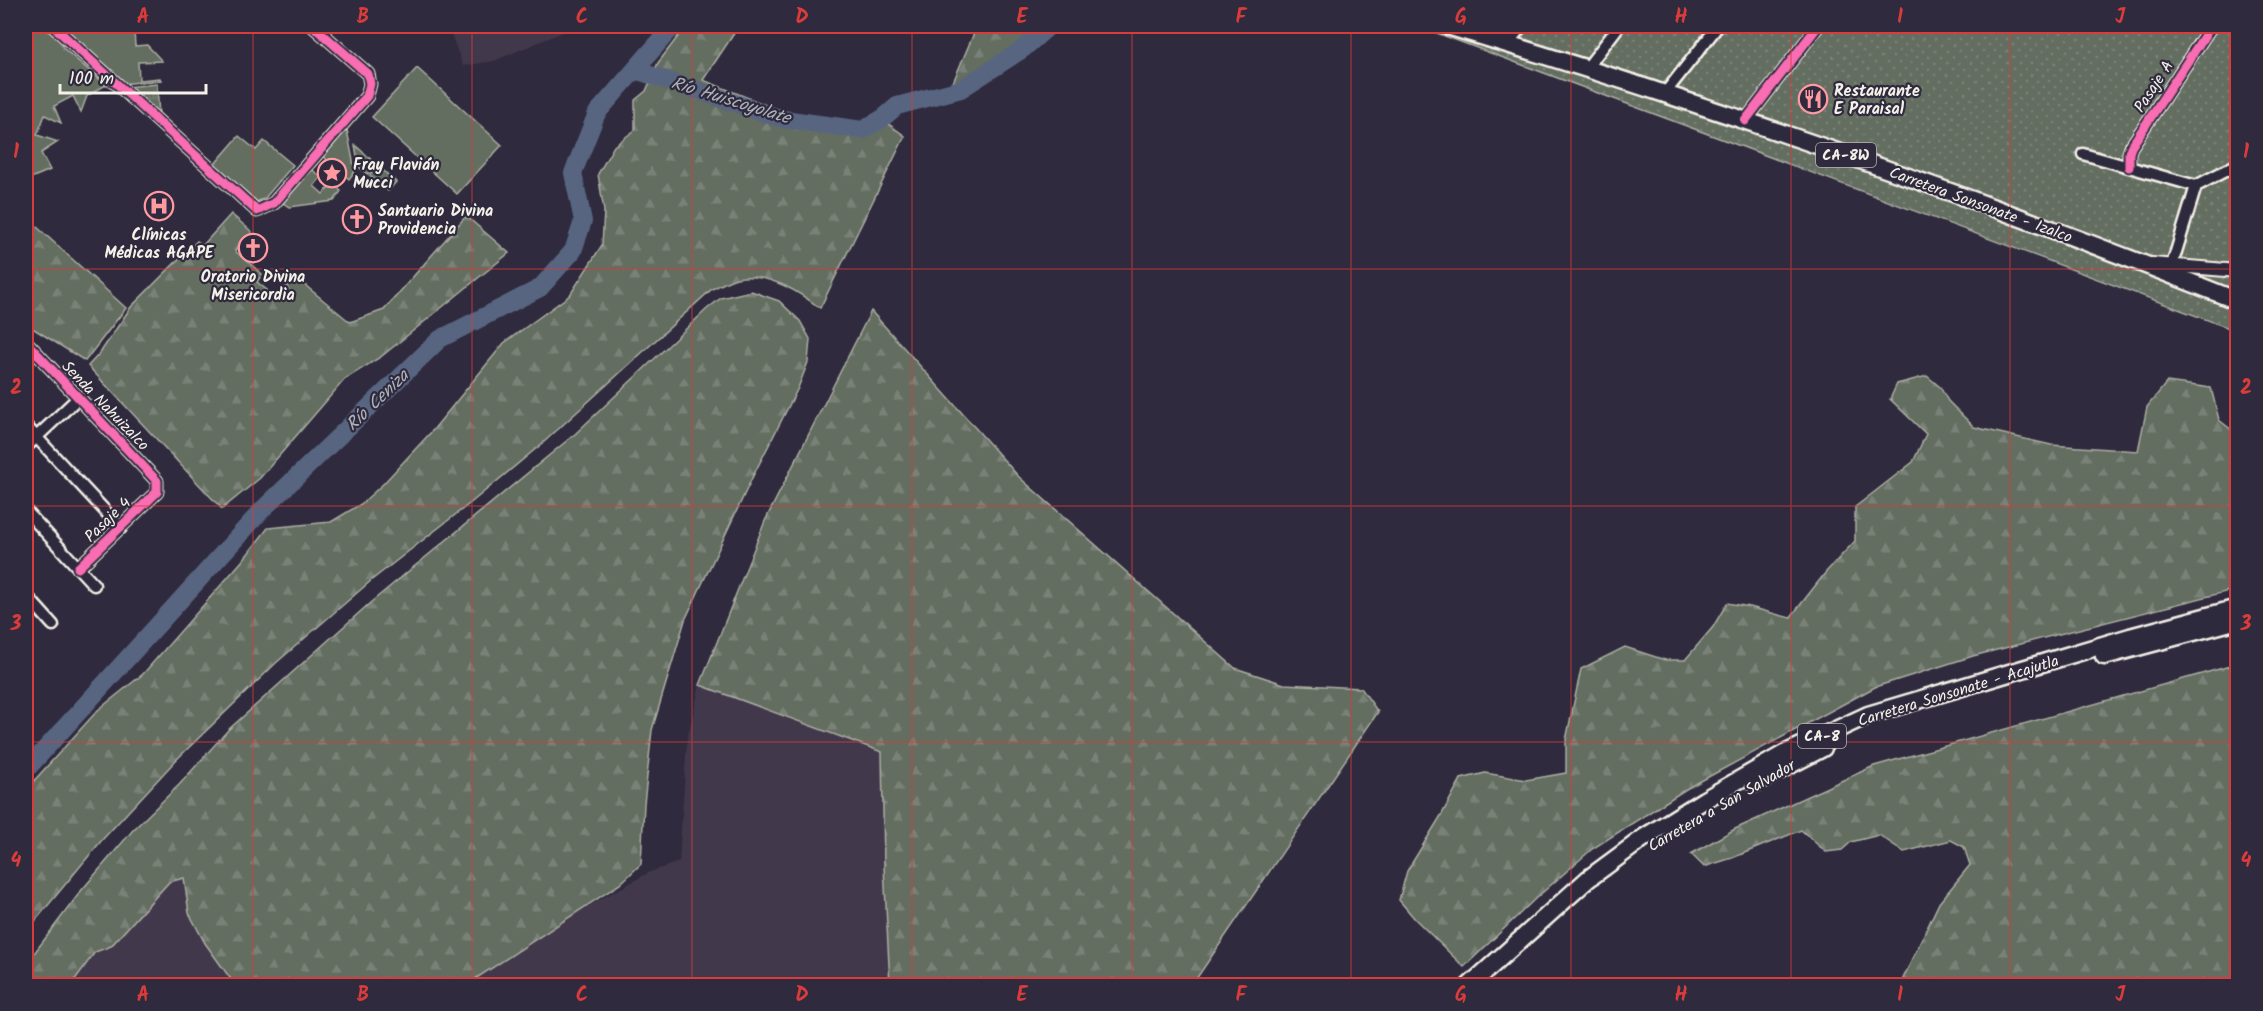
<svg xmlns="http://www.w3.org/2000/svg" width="2263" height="1011" font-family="Kalam,sans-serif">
<defs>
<pattern id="grass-tufts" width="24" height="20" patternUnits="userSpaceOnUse" patternTransform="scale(1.5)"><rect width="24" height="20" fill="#636d61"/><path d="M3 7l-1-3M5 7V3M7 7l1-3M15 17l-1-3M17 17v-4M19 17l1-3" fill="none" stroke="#7a8278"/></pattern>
<pattern id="forest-firs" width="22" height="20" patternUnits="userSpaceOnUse" patternTransform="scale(1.5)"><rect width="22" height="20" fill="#636d61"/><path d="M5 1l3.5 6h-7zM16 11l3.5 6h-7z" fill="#7a8278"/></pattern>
<pattern id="park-dots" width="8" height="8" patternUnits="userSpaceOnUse" patternTransform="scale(1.5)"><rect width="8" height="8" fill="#636d61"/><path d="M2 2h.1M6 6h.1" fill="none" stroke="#7a8278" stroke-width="1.8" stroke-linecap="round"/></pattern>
</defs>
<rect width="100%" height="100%" fill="#2f2a3d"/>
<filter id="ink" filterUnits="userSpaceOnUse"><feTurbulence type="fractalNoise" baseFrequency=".0167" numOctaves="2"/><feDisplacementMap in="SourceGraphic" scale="12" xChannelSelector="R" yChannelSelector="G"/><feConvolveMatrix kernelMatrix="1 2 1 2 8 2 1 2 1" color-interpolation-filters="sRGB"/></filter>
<g filter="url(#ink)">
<path fill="#42384c" d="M448 26H570L563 32 494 61 463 66Z
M700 685 882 752 884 866 890 985 466 986 563 920 650 872 679 862 687 740Z
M185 878 189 914 205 943 235 985 71 986 95 952 111 946 169 882Z"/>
<path fill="url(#grass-tufts)" stroke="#acafa4" stroke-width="1.5" d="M157 84 159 116 125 87Z"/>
<path fill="url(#forest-firs)" stroke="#acafa4" stroke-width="1.5" d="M686 26H739L703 80 784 112 861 125 876 115 905 136 820 308C799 292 772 275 743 277 733 277 721 285 712 289L544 442 473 501 373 579 276 663 176 760 102 840 26 932V800L32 783 98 710 143 674 243 560 268 528 331 522 361 504 383 484 433 430 504 343 570 295 602 245 604 211 598 174 614 146 635 130V100L646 91 658 63Z
M977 26H1046L1023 47 951 87Z
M231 214 252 232 235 251 262 274 257 282 277 298 295 277 350 322 384 310 466 216 509 253 382 356 345 379 260 478 222 509 88 366 100 353 131 307 197 241 203 245Z
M26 217 126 308 85 361 26 324Z
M751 291 779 301 800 321 810 339 808 362 798 388 753 476 685 620 652 730 644 804 641 864 620 884 466 985H235L205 943 189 913 184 878 169 882 111 946 95 952 71 985H26V964L81 891 133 830 179 785 228 730 370 603 575 434 707 309 721 298Z
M871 311 1019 477 1235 668 1284 684 1361 688 1378 712 1192 985H890L884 866 882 752 700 685 765 521Z
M1927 376 1940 387 1948 401 1974 427 2051 445 2138 451 2147 407 2167 382 2211 388 2219 420 2237 434V589L1973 656 1875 687 1686 789 1592 849 1535 899 1464 967 1415 919 1399 900 1407 871 1442 814 1461 779 1485 773 1526 780 1566 773V740L1581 669 1625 647 1665 660H1685L1713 627 1727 603 1750 607 1790 618 1826 572 1855 541V507L1913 462 1926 434 1890 399 1897 384Z
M2237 664V985H1900L1939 903 1970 865 1964 847 1951 840 1904 852 1879 835 1851 842 1842 850 1826 852 1801 830 1732 858 1704 867 1691 854 1735 829 1874 766Z"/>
<path fill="url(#park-dots)" stroke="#acafa4" stroke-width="1.5" d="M1418 26H2237V331Z"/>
<path fill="#636d61" stroke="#acafa4" stroke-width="1.5" d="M26 26H47L59 36 63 48 106 85 87 96 81 112 73 96 54 106 61 123 45 115 37 135 58 142 41 153 50 170 26 180Z
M57 26H151L147 30 134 31 135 46 147 45 162 61 138 62 139 80 160 78 161 80 120 84Z
M417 68 502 145 457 194 372 117Z
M346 125 355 171 349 179 320 154Z
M239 136 256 150 264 141 293 165 265 198 257 202 214 165Z
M355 145 376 164 367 174 359 167Z
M377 165 396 182 388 191 369 175Z
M309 167 321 177 314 186 323 194 328 189 336 186 341 191 334 201 289 207 279 200Z"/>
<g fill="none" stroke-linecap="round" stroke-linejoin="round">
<path stroke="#586581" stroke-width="18" d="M635 70 783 119 863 130 883 118 897 106 961 89 1023 49 1049 26
M26 770 262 510 440 339 540 288 573 251 583 221 573 173 597 113 673 26"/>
<g stroke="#f4f1e8" stroke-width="15">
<path id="minor" d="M53 26 257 211 274 203 367 96 370 84 368 74 313 26
M1507 44 1522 26
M1586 69 1619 26
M1665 93 1718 26
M1745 121 1818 26
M2083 154 2196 186 2238 164
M2129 167V153L2131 147 2211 26
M2172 265 2196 186
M26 342 157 481V492L78 568
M26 426 121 528
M26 447 78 398
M26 511 94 585
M26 595 53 625"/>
</g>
<g stroke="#f4f1e8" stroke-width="16">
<path id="tertiary" d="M2152 264 2238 271"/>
</g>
<g stroke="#f4f1e8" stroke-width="21">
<path id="primary" d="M1448 26C1520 48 1593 70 1665 94 1858 157 2049 226 2238 301"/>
</g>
<g stroke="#f4f1e8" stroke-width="21">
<path id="trunk" d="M2104 656 2238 620
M1755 783 1823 748
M1469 986 1588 879 1645 837 1704 800 1784 754 1868 715 2130 637 2238 608"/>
</g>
<use href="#minor" stroke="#2f2a3d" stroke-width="10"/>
<use href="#tertiary" stroke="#2f2a3d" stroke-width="12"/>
<use href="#primary" stroke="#2f2a3d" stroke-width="16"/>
<use href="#trunk" stroke="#2f2a3d" stroke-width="16"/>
<g stroke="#2f2a3d" stroke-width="13">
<path id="cycleway" d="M53 26 257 211 274 203 367 96 370 84 368 74 313 26
M1745 121 1818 26
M2129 167V153L2131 147 2211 26
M26 342 157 481V492L78 568"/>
</g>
<use href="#cycleway" stroke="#f96db3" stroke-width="9"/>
</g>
</g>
<path fill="none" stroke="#d93c3b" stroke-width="1.5" stroke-opacity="0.55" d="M253 26V986M472 26V986M692 26V986M912 26V986M1132 26V986M1351 26V986M1571 26V986M1791 26V986M2010 26V986M26 269H2238M26 506H2238M26 742H2238"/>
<defs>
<g id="restaurant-ring" transform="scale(1.5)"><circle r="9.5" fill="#2f2a3d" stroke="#ff9aa2" stroke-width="1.5"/><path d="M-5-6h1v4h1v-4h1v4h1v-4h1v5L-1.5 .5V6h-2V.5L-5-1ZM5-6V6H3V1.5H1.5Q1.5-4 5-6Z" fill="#ff9aa2"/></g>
<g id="sight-ring" transform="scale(1.5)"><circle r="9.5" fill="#2f2a3d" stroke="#ff9aa2" stroke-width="1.5"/><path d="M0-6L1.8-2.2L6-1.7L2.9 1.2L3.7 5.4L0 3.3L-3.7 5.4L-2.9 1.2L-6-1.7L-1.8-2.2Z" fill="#ff9aa2"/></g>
<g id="hospital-ring" transform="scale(1.5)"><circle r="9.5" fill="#2f2a3d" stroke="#ff9aa2" stroke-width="1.5"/><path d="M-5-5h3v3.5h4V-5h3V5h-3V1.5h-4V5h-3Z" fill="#ff9aa2"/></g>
<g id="church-ring" transform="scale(1.5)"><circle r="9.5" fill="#2f2a3d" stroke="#ff9aa2" stroke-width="1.5"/><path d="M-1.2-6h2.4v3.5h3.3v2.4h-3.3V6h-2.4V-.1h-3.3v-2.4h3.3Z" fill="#ff9aa2"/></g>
</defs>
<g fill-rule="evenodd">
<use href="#restaurant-ring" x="1813" y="99"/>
<use href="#sight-ring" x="332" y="173"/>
<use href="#hospital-ring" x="159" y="206"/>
<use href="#church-ring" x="357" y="219"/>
<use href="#church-ring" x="253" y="248"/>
</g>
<g text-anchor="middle" stroke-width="4.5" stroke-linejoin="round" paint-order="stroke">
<g fill="#2f2a3d" stroke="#b9b5b5" stroke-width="1.5">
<rect x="1816" y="143" width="60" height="24" rx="4.5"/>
<rect x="1798" y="724" width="48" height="24" rx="4.5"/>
</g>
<g font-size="15" font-weight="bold" fill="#f4f1e8">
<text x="1846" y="160">CA-8W</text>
<text x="1822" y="741">CA-8</text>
</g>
<g font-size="16" fill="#f4f1e8" stroke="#2f2a3d">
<text transform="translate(2153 86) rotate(-57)" y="6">Pasaje A</text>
<text transform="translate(1981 204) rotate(20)" y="6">Carretera Sonsonate - Izalco</text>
<text transform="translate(106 405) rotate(46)" y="6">Senda Nahuizalco</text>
<text transform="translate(107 519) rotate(-44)" y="6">Pasaje 4</text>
<text transform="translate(1958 690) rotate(-17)" y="6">Carretera Sonsonate - Acajutla</text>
<text transform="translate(1721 805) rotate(-30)" y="6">Carretera a San Salvador</text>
</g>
<g font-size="16" font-weight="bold" fill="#f4f1e8" stroke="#2f2a3d" text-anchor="start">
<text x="1834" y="96">Restaurante<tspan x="1834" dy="18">E Paraisal</tspan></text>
<text x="353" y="170">Fray Flavián<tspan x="353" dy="18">Mucci</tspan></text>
<text x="378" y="216">Santuario Divina<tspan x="378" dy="18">Providencia</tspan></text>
<text x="159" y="240" text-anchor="middle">Clínicas<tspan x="159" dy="18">Médicas AGAPE</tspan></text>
<text x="253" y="282" text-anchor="middle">Oratorio Divina<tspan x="253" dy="18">Misericordia</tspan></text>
</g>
<g font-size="18" font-style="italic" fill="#aeb2ba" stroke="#2f2a3d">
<text transform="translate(731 100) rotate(17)" y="6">Río Huiscoyolate</text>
<text transform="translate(377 400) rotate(-44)" y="6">Río Ceniza</text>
</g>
</g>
<rect width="2263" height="1011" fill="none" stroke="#2f2a3d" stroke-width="66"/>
<path d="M60 84v9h146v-9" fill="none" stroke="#f4f1e8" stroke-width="3"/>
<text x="69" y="84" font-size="18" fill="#f4f1e8" stroke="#2f2a3d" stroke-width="4.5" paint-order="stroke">100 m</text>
<rect x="33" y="33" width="2197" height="945" fill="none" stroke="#d93c3b" stroke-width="2"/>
<g font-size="20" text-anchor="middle" font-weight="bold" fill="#d93c3b">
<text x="143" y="23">A</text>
<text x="363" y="23">B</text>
<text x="582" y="23">C</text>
<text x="802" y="23">D</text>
<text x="1022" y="23">E</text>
<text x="1241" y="23">F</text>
<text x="1461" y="23">G</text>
<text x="1681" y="23">H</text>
<text x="1900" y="23">I</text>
<text x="2120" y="23">J</text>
<text x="16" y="158">1</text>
<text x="2246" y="158">1</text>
<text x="16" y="394">2</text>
<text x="2246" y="394">2</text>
<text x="16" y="630">3</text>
<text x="2246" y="630">3</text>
<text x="16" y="867">4</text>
<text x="2246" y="867">4</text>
<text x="143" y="1001">A</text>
<text x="363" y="1001">B</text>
<text x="582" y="1001">C</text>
<text x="802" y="1001">D</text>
<text x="1022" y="1001">E</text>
<text x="1241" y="1001">F</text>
<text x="1461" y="1001">G</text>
<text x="1681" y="1001">H</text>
<text x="1900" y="1001">I</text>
<text x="2120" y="1001">J</text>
</g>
</svg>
